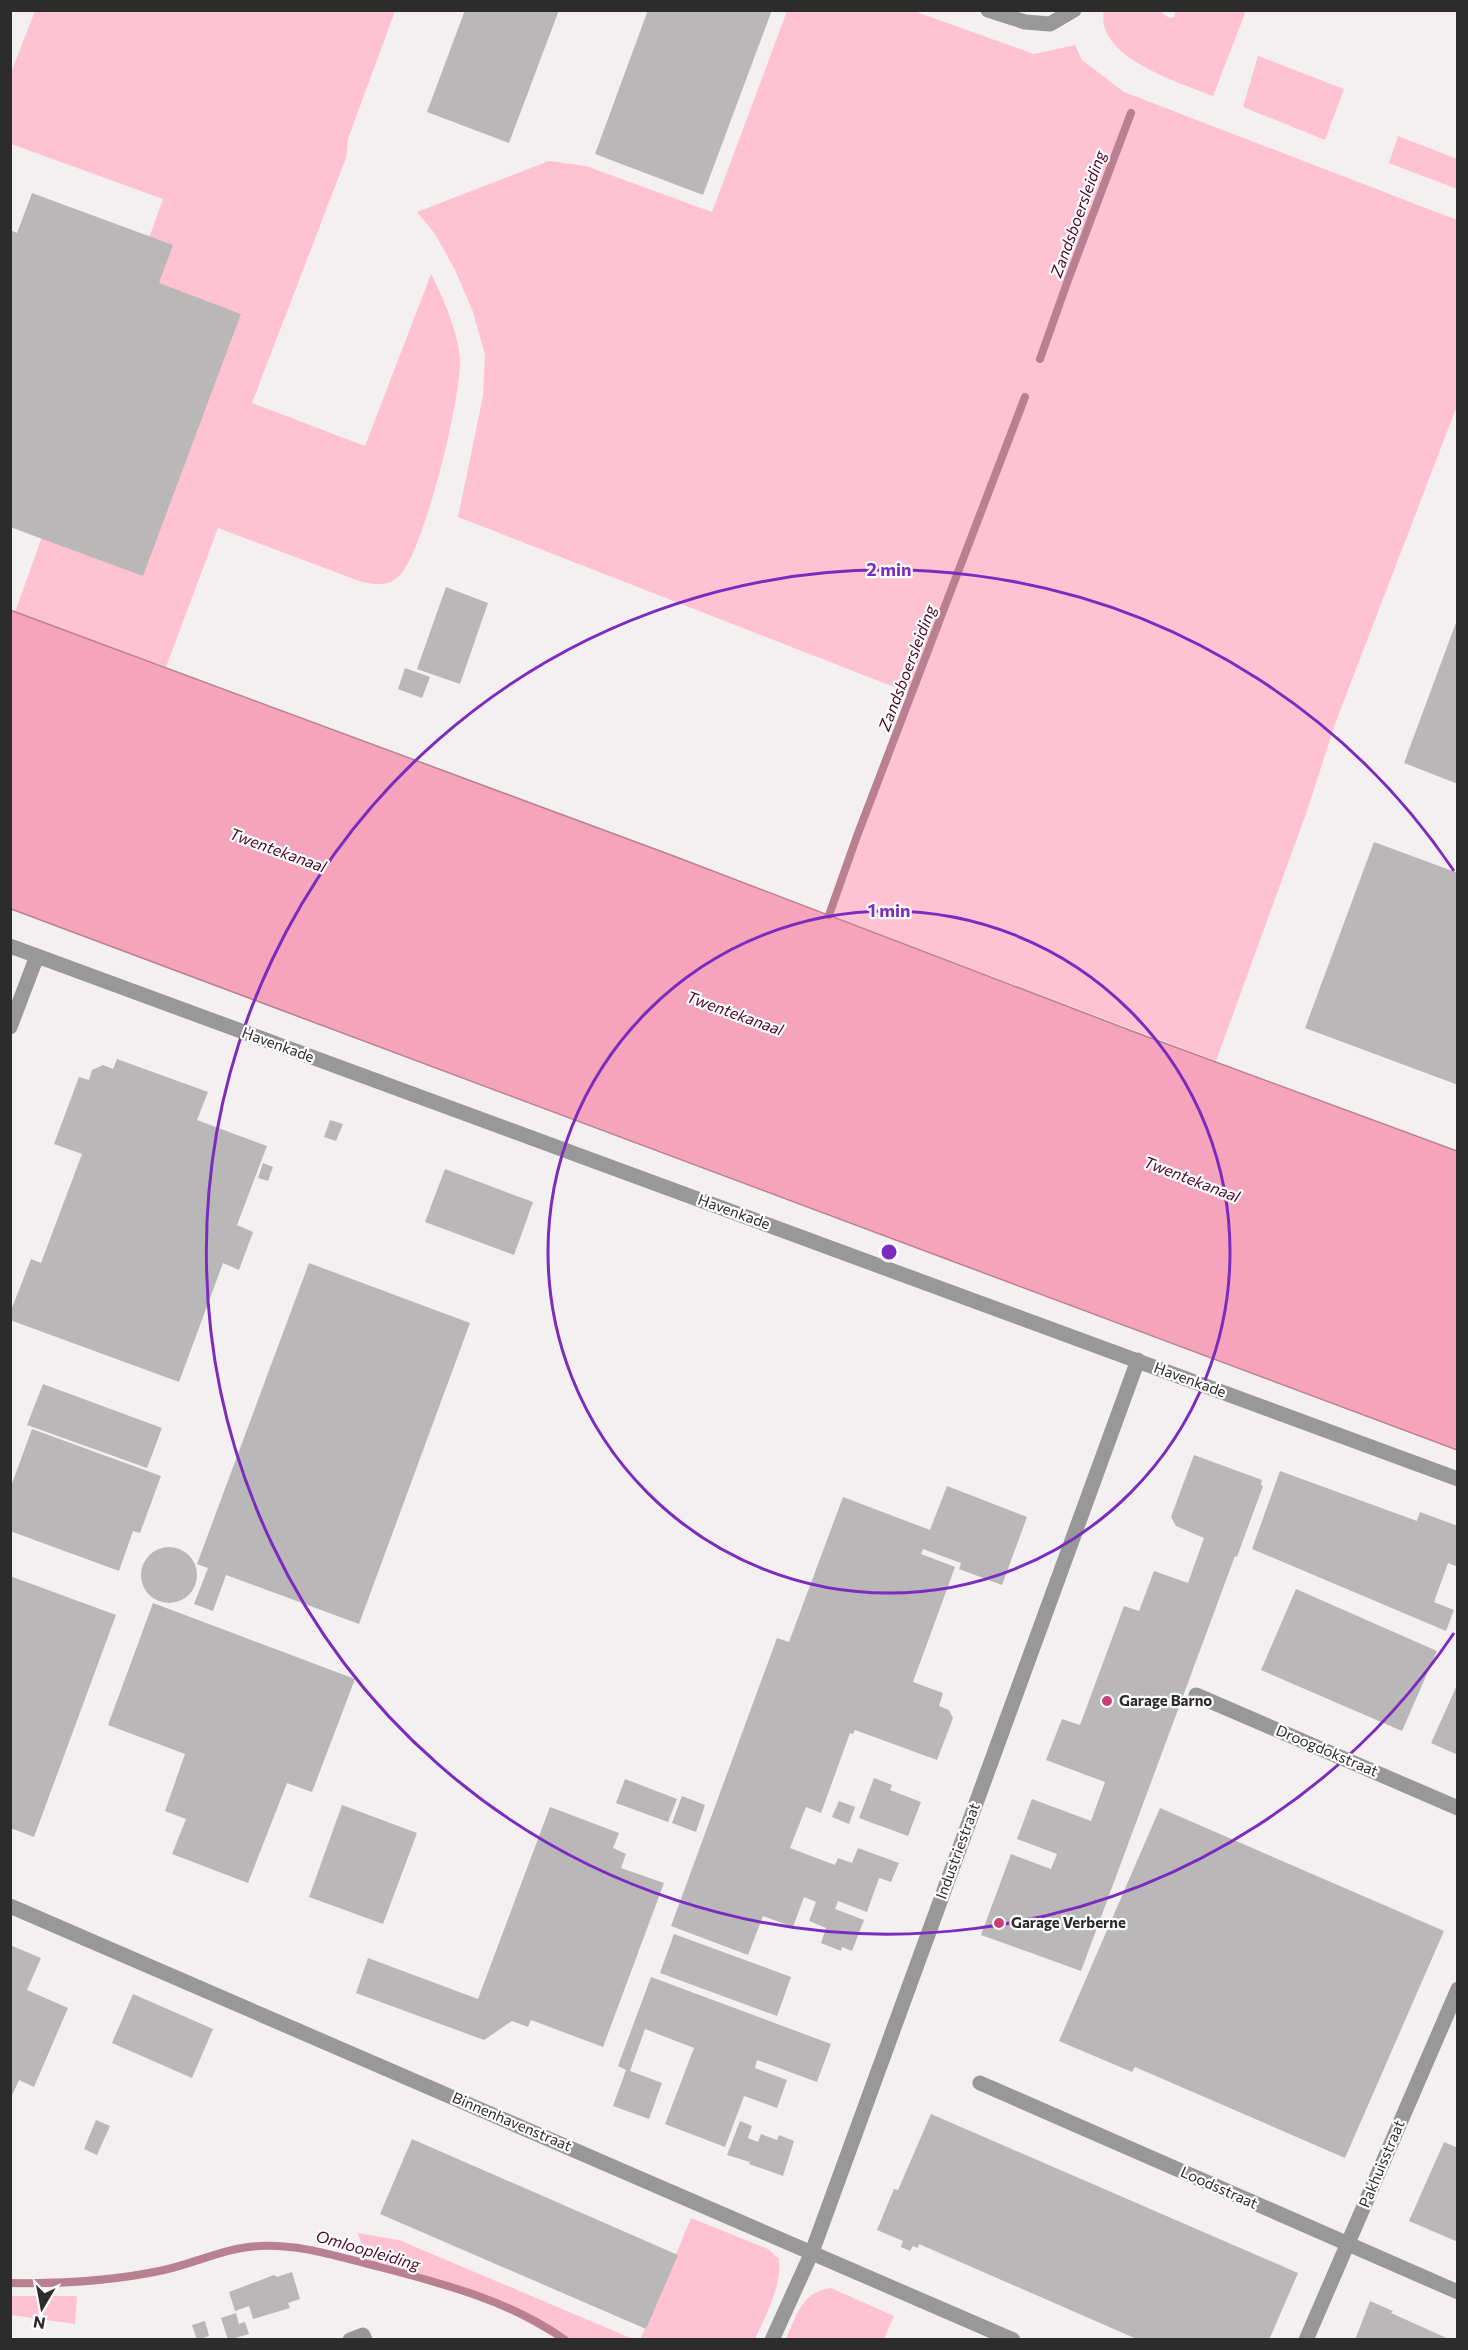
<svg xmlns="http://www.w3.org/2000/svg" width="1468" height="2350" font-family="Commissioner,sans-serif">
<rect width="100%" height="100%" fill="#f4f0f1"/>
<path fill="#ffc2d3" d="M911 10 1034 54 1075 45 1082 60 1124 92 1457 220V406L1335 724 1307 811 1216 1061 829 915 857 836 912 694 458 517 483 396 485 355 473 312 455 270 435 234 417 212 549 161 586 166 712 212 787 11Z
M35 11H395L348 139 346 158 252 403 365 446 431 274C443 297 459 334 460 360 462 394 423 559 397 578 386 587 374 584 362 582L218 528 166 667 15 612 163 199 11 144 10 75Z
M1104 11H1160L1169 18 1174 17 1176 11H1246L1213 96C1180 83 1094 57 1104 11Z
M1258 56 1344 89 1325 140 1243 107Z
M1398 136 1457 159V189L1389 163Z
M691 2218 768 2249 779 2259C782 2286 766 2315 755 2339L640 2340Z
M358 2233 399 2240 633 2339H557L491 2302 442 2283 366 2259Z
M831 2288 894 2316 884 2339H786C797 2315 801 2292 831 2288Z
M11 2296H77L75 2324 11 2315Z"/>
<path fill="#f5a4bc" stroke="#b98091" stroke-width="1.5" d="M10 610 671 855 1140 1034 1457 1151V1450L11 909Z"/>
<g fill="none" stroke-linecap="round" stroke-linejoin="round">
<path stroke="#b98091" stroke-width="8" d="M1040 359 1068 280 1131 113
M829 915 857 836 1025 397
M10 2283C62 2284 113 2281 164 2270 196 2263 227 2247 260 2246 299 2244 335 2256 372 2265 437 2282 510 2300 565 2340"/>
</g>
<path fill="#bab7b8" d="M465 10H559L509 143 427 112Z
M648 10H772L703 195 595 154Z
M32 193 173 245 159 283 241 314 143 576 10 527V230L17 233Z
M446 587 488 603 460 684 417 669Z
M1457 620H1458V784L1404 763Z
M405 668 430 677 422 698 398 689Z
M1374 842 1458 873V1085L1305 1028Z
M117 1059 208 1092 197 1120 267 1146 237 1225 253 1232 239 1270 223 1263 179 1382 10 1320V1313L31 1259 41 1263 82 1154 54 1144 79 1077 89 1080 92 1070 103 1065 113 1069Z
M330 1120 343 1124 336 1141 324 1137Z
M263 1163 273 1167 268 1181 258 1178Z
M445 1169 533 1202 514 1255 425 1222Z
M309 1263 470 1323 359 1624 226 1575 213 1611 194 1604 208 1568 197 1564Z
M43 1384 162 1428 147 1468 27 1425Z
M32 1429 161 1476 140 1533 133 1531 119 1571 10 1531V1489Z
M1194 1455 1262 1480 1261 1485 1263 1486 1237 1557 1235 1556 1081 1971 981 1935 1011 1854 1051 1869 1057 1854 1017 1839 1032 1799 1091 1821 1105 1782 1046 1760 1062 1719 1080 1725 1124 1606 1139 1611 1154 1571 1188 1583 1204 1538 1176 1526 1171 1517Z
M1280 1471 1417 1521 1420 1512 1458 1526V1567L1448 1563 1434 1602 1454 1610 1446 1631 1252 1549Z
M947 1486 1027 1517 1002 1585 959 1569 961 1563 923 1549 921 1554 955 1567 913 1682 943 1693 939 1706 949 1710 953 1718 937 1760 855 1730 853 1734 850 1733 821 1813 806 1807 790 1848 835 1865 838 1858 852 1863 858 1848 899 1863 891 1882 879 1878 867 1912 838 1901 835 1909 864 1920 852 1951 842 1947 841 1951 821 1943 826 1928 809 1921 816 1902 804 1897 793 1927 763 1916 748 1955 671 1926 777 1638 789 1642 843 1497 930 1530Z
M141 1575a28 28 0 1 1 56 0a28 28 0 1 1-56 0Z
M10 1576 116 1615 34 1837 10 1828Z
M1296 1589 1437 1651 1402 1731 1261 1670Z
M153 1603 355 1679 312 1792 287 1783 248 1883 172 1854 186 1819 165 1811 185 1754 108 1725Z
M1458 1683V1755L1431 1743Z
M874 1778 892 1785 890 1790 921 1802 908 1836 859 1818Z
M625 1779 677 1799 668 1822 616 1803Z
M682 1796 705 1805 696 1832 672 1823Z
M839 1801 855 1807 849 1824 832 1817Z
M342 1805 417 1833 383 1924 309 1897Z
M550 1807 619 1833 613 1848 626 1854 621 1868 664 1883 603 2047 531 2020 528 2027 512 2021 484 2040 356 1993 368 1958 478 1999Z
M1160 1808 1444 1931 1345 2158 1135 2067 1132 2072 1059 2041Z
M674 1934 791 1977 777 2016 660 1973Z
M10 1945 41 1958 27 1990 68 2008 34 2087 19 2080 10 2100Z
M651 1977 831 2044 817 2082 757 2060 755 2068 787 2080 777 2108 744 2096 725 2147 665 2124 694 2048 645 2029 630 2071 662 2083 649 2119 613 2106 626 2070 618 2066Z
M133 1994 213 2029 192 2078 112 2043Z
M931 2114 1298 2273 1269 2340H1139L919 2244 918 2248 913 2246 910 2251 901 2247 903 2241 877 2230 894 2189 898 2190Z
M96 2120 110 2126 97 2155 84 2149Z
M740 2121 752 2126 748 2138 758 2142 761 2134 777 2140 779 2135 794 2141 783 2176 749 2164 750 2162 727 2155Z
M412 2139 678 2255 646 2329 380 2214Z
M1444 2142 1458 2148V2242L1409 2221Z
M292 2272 300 2299 288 2303 290 2308 253 2319 249 2306 235 2311 229 2292 274 2275 277 2277Z
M1370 2301 1393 2311 1391 2313 1451 2340H1355Z
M236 2313 239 2324 245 2322 249 2334 228 2340 221 2318Z
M205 2321 209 2336 197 2340 192 2325Z"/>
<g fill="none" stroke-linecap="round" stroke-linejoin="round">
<path stroke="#999898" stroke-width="15" d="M988 10 1025 22 1050 24 1074 10
M10 946 1458 1479
M10 1027 37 956
M1196 1695 1458 1808
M10 1906 1013 2340
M980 2083 1458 2292
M350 2340 363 2335 365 2340
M772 2340 812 2252 1138 1360
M1306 2340 1458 1989"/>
</g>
<g fill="none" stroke="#7b2cbf" stroke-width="3">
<circle cx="889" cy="1252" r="341"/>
<path d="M1454 1633A682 682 0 1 1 1454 871"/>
</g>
<g fill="#c93f76" stroke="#fff" stroke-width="2">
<circle cx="1107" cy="1701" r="6"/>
<circle cx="999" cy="1923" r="6"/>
</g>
<g text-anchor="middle" stroke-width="4.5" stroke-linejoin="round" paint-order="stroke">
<g font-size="15" fill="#2d2c2c" stroke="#fff">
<text transform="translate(278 1045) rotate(20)" y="5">Havenkade</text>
<text transform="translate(734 1212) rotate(20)" y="5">Havenkade</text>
<text transform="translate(1190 1380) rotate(20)" y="5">Havenkade</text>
<text transform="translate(1327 1751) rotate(23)" y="5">Droogdokstraat</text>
<text transform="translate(958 1851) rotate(-70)" y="5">Industriestraat</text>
<text transform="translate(512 2122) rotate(23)" y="5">Binnenhavenstraat</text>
<text transform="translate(1382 2164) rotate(-67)" y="5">Pakhuisstraat</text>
<text transform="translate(1219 2188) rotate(24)" y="5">Loodsstraat</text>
</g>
<g font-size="15" font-weight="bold" fill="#2d2c2c" stroke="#fff" text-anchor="start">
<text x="1119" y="1706">Garage Barno</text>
<text x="1011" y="1928">Garage Verberne</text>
</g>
<g font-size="16" font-style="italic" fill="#4e0727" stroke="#fff">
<text transform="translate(1078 214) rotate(-70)" y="6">Zandsboersleiding</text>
<text transform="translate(907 668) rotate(-69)" y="6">Zandsboersleiding</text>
<text transform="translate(278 850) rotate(20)" y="6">Twentekanaal</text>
<text transform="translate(735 1013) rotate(20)" y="6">Twentekanaal</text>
<text transform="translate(1192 1179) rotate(21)" y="6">Twentekanaal</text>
<text transform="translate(368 2250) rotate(16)" y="6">Omloopleiding</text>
</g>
</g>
<circle cx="889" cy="1252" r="9" fill="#7b2cbf" stroke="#fff" stroke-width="3"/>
<g font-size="18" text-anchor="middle" font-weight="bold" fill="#7b2cbf" stroke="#fff" stroke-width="4.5" stroke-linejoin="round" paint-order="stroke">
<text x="889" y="576">2 min</text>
<text x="889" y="917">1 min</text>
</g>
<rect width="1468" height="2350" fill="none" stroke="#2d2c2c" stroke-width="24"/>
<g transform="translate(42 2308) rotate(190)" stroke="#ffffff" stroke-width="4.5" paint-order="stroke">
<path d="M0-4.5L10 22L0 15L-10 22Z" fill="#2d2c2c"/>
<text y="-9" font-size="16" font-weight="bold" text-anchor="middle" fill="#2d2c2c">N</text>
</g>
</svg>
